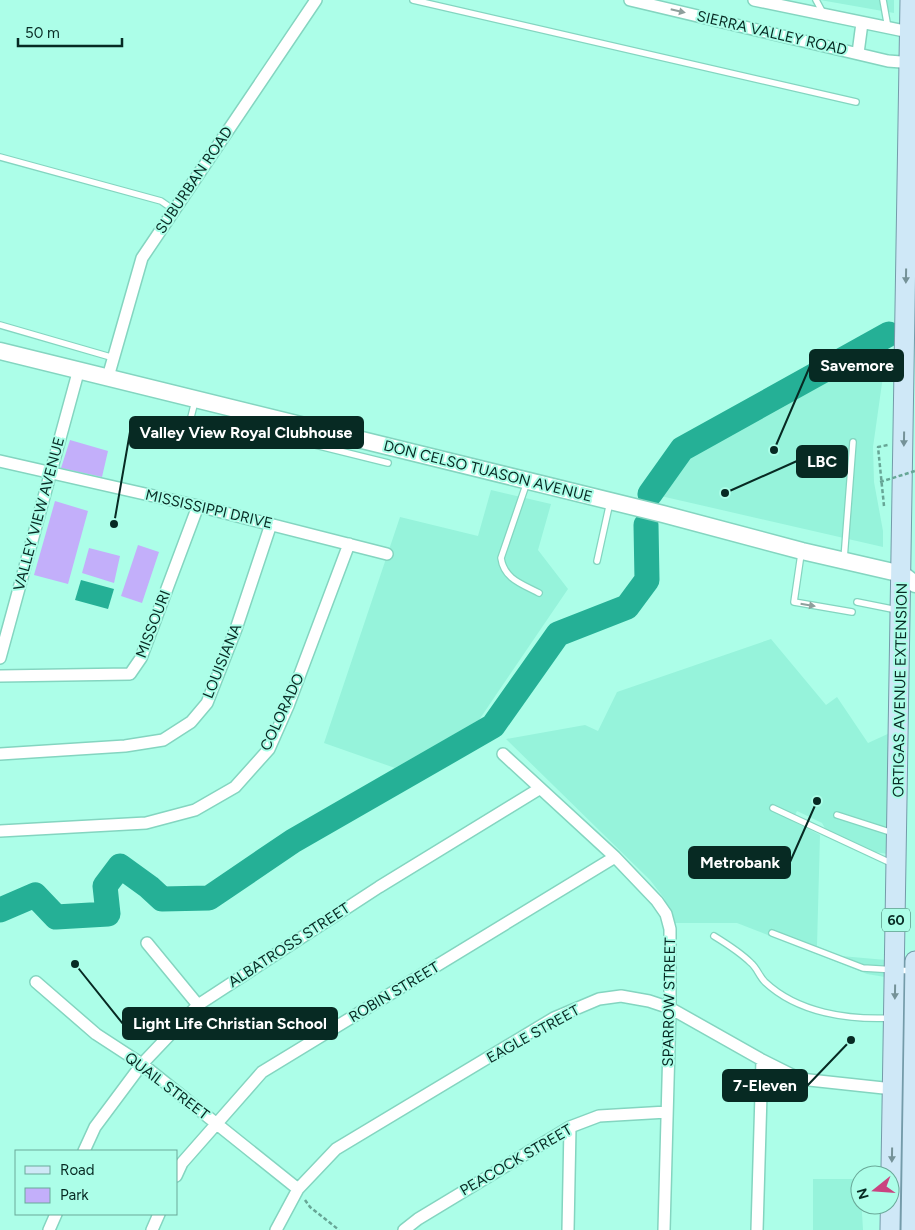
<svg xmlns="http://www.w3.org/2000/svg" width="915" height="1230" font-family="Figtree,sans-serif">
<rect width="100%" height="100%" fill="#acfee8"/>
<path fill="#96f3db" d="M820 0H894V13Z
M887 331 886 355 873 447 874 482 883 531V547L652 494 676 446 794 379Z
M491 490 551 504 538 550 568 589 479 720 395 768 324 743 400 517 478 536Z
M771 639 826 705 837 697 868 743 892 732 888 854 875 852 826 830 822 823 797 811 792 821 820 835 817 946 841 956 886 960 885 977 867 974 737 923H674L664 898 650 880 506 739 585 725 598 731 617 692Z
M813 1179H860L863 1230H813Z"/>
<path fill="#c3affa" d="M70 440 108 451 102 477 61 468Z
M55 501 88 511 68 584 34 575Z
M138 545 159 552 142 603 121 596Z
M89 548 120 556 114 583 82 573Z"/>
<path fill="#25b096" d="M81 580 114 589 108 609 75 600Z"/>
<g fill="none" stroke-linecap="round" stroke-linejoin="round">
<path stroke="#25b096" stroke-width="25" d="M650 494 682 449 889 334
M0 910 35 895 56 917 108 914 105 886 120 866 149 887 162 899 209 898 293 841 493 726 558 634 627 607 647 580 646 525"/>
<g stroke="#84d5c0" stroke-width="8">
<path id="lane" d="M413 0 856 102
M816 0 823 13
M883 0 888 28
M0 157 161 201 174 210
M0 325 114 358
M226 423 388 463
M145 433 180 439 187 433 195 401
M527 482 501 558C504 579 522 584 539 593
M801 554 794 602 852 612
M844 559 853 442
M597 561 610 502
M857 602 897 610
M773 808 893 864
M837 815 893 833
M772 933 863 968 913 971
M714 936C727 944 740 952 751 963 757 968 759 976 765 982 798 1013 848 1020 891 1018"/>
</g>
<g stroke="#84d5c0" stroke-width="14">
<path id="street" d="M630 0 888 61 914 63
M754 0 914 33
M858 53 862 23
M108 377 142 258 316 0
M0 461 198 506 387 554
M0 658 79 369
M0 676 130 674 141 658 198 506
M0 754 125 746 163 740 191 722 207 703 236 629 271 524
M503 754 615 857 657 901 666 914 670 929V1008L664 1230
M0 831 146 823 195 810 235 787 269 749 288 706 349 544
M147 943 198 1005
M36 982 96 1034 142 1064 298 1189
M84 1151 95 1127 142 1064 198 1005 379 887 539 789
M176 1176 182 1163 262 1072 615 857
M49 1230 56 1214
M152 1230 159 1214
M276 1230 298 1189 336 1149 554 1018 599 999 621 996 649 1001 670 1008 762 1060 800 1079 893 1089
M404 1230 418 1219 570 1127 599 1116 667 1112
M568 1230 570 1127
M757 1230 762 1060"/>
</g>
<g stroke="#84d5c0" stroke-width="19">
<path id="secondary" d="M0 351 663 514 802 551 902 574 915 584"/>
</g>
<g stroke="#749ba9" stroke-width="21">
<path id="primary" d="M890 1230 910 0
M911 1230 915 961"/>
</g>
<path stroke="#67a696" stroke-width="2.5" stroke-dasharray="4 2.5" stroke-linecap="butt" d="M884 506 878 447 888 445
M305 1200 310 1207 339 1230"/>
<use href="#lane" stroke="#fff" stroke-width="5.5"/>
<use href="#street" stroke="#fff" stroke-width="11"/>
<use href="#secondary" stroke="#fff" stroke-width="16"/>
<use href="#primary" stroke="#cfe8f7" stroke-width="19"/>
<path stroke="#67a696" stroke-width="2.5" stroke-dasharray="4 2.5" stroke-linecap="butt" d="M880 482 915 471"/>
</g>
<defs><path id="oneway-solid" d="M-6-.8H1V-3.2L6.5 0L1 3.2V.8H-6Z" transform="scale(1.25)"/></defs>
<g fill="#8f9f9c">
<use href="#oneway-solid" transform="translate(678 11) rotate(13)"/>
<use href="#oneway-solid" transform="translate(808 605) rotate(9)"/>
</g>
<g fill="#759298">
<use href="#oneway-solid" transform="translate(906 276) rotate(91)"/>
<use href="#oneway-solid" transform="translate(904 439) rotate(91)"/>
<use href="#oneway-solid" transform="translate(895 992) rotate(91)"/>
<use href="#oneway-solid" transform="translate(892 1155) rotate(91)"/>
</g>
<g text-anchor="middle" stroke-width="4" stroke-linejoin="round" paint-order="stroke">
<rect fill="#acfee8" stroke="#386a5e" stroke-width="1" x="882" y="908.5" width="28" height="23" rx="4"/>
<g font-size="14" font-weight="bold" fill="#072a23">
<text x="896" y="925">60</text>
</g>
<g font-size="15" fill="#072a23" stroke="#acfee8">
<text transform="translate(772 33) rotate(13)" y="5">SIERRA VALLEY ROAD</text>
<text transform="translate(194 180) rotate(-56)" y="5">SUBURBAN ROAD</text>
<text transform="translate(488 471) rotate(14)" y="5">DON CELSO TUASON AVENUE</text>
<text transform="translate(209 509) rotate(13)" y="5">MISSISSIPPI DRIVE</text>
<text transform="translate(39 514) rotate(-75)" y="5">VALLEY VIEW AVENUE</text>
<text transform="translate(153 624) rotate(-69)" y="5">MISSOURI</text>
<text transform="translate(222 661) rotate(-68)" y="5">LOUISIANA</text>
<text transform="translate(900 690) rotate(-89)" y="5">ORTIGAS AVENUE EXTENSION</text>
<text transform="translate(282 712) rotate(-65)" y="5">COLORADO</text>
<text transform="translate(289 945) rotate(-33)" y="5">ALBATROSS STREET</text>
<text transform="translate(394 992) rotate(-31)" y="5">ROBIN STREET</text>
<text transform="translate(669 1002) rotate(-89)" y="5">SPARROW STREET</text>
<text transform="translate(533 1034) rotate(-29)" y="5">EAGLE STREET</text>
<text transform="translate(167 1086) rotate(37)" y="5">QUAIL STREET</text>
<text transform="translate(516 1160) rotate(-30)" y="5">PEACOCK STREET</text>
</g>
</g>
<path fill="none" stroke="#072a23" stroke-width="2" d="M774 450L810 366M114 524L130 432M725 493L797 461M817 801L790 862M75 964L123 1024M851 1040L807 1086"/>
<g fill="#072a23" stroke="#acfee8" stroke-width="2">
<circle cx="774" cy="450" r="5"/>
<circle cx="114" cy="524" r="5"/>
<circle cx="725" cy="493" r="5"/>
<circle cx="817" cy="801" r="5"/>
<circle cx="75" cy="964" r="5"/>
<circle cx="851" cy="1040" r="5"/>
</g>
<g fill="#072a23" stroke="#072a23" stroke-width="2">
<rect x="810" y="350" width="93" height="31" rx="5"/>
<rect x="130" y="417" width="233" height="31" rx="5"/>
<rect x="797" y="446" width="50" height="31" rx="5"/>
<rect x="689" y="847" width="101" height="31" rx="5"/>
<rect x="123" y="1008" width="214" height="31" rx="5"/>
<rect x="723" y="1070" width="84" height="31" rx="5"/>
</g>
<g font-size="16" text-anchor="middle" font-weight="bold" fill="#fff">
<text x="857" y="371">Savemore</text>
<text x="246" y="438">Valley View Royal Clubhouse</text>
<text x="822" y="467">LBC</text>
<text x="740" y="868">Metrobank</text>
<text x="230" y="1029">Light Life Christian School</text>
<text x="765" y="1091">7-Eleven</text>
</g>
<rect x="15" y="1150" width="162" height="65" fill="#acfee8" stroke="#6aa999"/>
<rect x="25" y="1166" width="25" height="8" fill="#cfe8f7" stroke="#6aa999"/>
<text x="60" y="1175" font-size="15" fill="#072a23">Road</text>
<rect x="25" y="1188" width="25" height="15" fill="#c3affa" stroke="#6aa999"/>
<text x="60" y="1200" font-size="15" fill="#072a23">Park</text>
<g transform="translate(875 1190) rotate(253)"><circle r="24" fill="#acfee8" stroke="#6aa999"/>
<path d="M0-4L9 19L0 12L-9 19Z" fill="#ca4380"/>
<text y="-8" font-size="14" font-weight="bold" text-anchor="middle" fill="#072a23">N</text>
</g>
<path d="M18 38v8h104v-8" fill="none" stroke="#072a23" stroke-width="2.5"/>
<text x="25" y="38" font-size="15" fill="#072a23" stroke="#acfee8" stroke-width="4" paint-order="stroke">50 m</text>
</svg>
